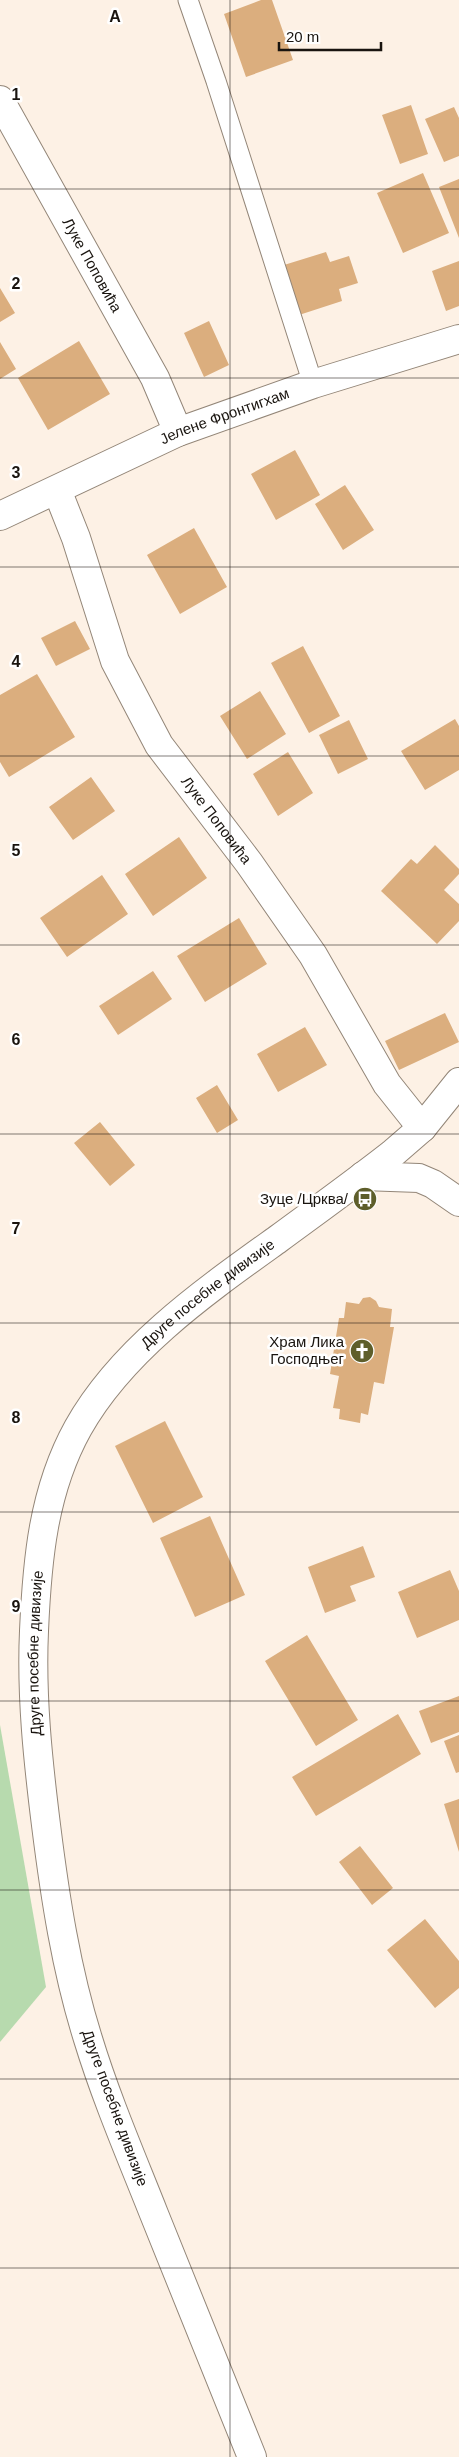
<svg xmlns="http://www.w3.org/2000/svg" width="459" height="2457" font-family="Arial,sans-serif">
<rect width="100%" height="100%" fill="#fdf1e5"/>
<path fill="#b7daae" d="M0 1725 46 1987 0 2042Z"/>
<path fill="#dbae7e" d="M261 0H272L293 60 246 77 224 14Z
M411 105 428 154 400 164 382 115Z
M454 107 459 118V156L444 162 425 119Z
M423 173 449 233 403 253 377 193Z
M459 179V238L439 187Z
M326 252 330 262 349 256 358 283 339 289 342 301 299 315 284 265Z
M459 261V306L446 311 432 271Z
M0 288 15 313 0 322Z
M209 321 229 365 204 377 184 333Z
M79 341 110 394 48 430 18 378Z
M0 342 16 369 0 379Z
M295 450 320 495 276 520 251 474Z
M345 485 374 530 343 550 315 504Z
M194 528 227 587 180 614 147 555Z
M75 621 90 649 56 666 41 638Z
M303 646 340 716 309 733 271 663Z
M37 674 75 737 9 777 0 762V695Z
M260 691 286 734 247 759 220 716Z
M455 719 459 726V770L425 790 401 751Z
M349 720 368 759 338 774 319 735Z
M288 752 313 793 278 816 253 774Z
M91 777 115 811 73 840 49 807Z
M179 837 207 878 153 916 125 874Z
M435 845 459 869V874L444 890 459 904V921L437 944 381 891 411 859 417 864Z
M102 875 128 914 67 957 40 918Z
M239 918 267 964 205 1002 177 956Z
M153 971 172 999 118 1035 99 1006Z
M445 1013 459 1042 399 1070 385 1041Z
M305 1027 327 1065 278 1092 257 1054Z
M217 1085 238 1120 217 1133 196 1098Z
M100 1122 135 1165 110 1186 74 1143Z
M370 1297 376 1301 379 1307 392 1309 390 1327H394L384 1384 374 1382 368 1415 361 1413 360 1423 339 1419 340 1409 333 1408 339 1376 330 1374 339 1318H344L346 1302 359 1304 363 1298Z
M165 1421 203 1497 153 1523 115 1446Z
M210 1516 245 1595 195 1617 160 1538Z
M363 1546 375 1577 350 1586 356 1601 325 1613 308 1567Z
M450 1570 459 1591V1620L417 1638 398 1592Z
M307 1635 358 1720 316 1746 265 1661Z
M459 1696V1732L431 1743 419 1711Z
M398 1714 421 1754 316 1816 292 1777Z
M459 1735V1772L456 1773 444 1741Z
M459 1799V1852L444 1804Z
M360 1846 393 1888 372 1905 339 1862Z
M425 1919 459 1961V1988L435 2008 387 1950Z"/>
<g fill="none" stroke-linecap="round" stroke-linejoin="round">
<g stroke="#938678" stroke-width="21">
<path id="service" d="M188 0 216 81 313 384"/>
</g>
<g stroke="#938678" stroke-width="30">
<g id="minor">
<path id="s1" d="M0 100 155 378 178 432"/>
<path id="s2" d="M57 490 76 538 115 661 159 745 249 863 313 955 387 1084 422 1128"/>
<path id="s3" d="M0 516 178 432 313 384 459 339"/>
<path d="M363 1176 419 1178 433 1184 459 1202"/>
</g>
</g>
<g stroke="#938678" stroke-width="30">
<g id="tertiary">
<path id="s4" d="M252 2457C220 2376 187 2295 154 2214 131 2156 106 2098 88 2039 66 1969 55 1897 46 1825 38 1761 31 1696 34 1631 37 1561 43 1491 78 1428 122 1349 207 1290 278 1239 316 1211 355 1183 392 1154L422 1128 459 1082"/>
</g>
</g>
<use href="#service" stroke="#fff" stroke-width="19"/>
<use href="#minor" stroke="#fff" stroke-width="28"/>
<use href="#tertiary" stroke="#fff" stroke-width="28"/>
</g>
<path fill="none" stroke="#19140f" stroke-width="1" stroke-opacity="0.55" d="M230 0V2457M0 189H459M0 378H459M0 567H459M0 756H459M0 945H459M0 1134H459M0 1323H459M0 1512H459M0 1701H459M0 1890H459M0 2079H459M0 2268H459"/>
<defs>
<g id="bus-disc" transform="scale(1.25)"><circle r="9.5" fill="#5e5e2a" stroke="#fff"/><path d="M-5-6H5V4H4V6H2V4H-2V6H-4V4H-5ZM-3.5-4V0h7V-4ZM-3.5 1.2v1.5H-2V1.2ZM2 1.2v1.5H3.5V1.2Z" fill="#fff"/></g>
<g id="church-disc" transform="scale(1.25)"><circle r="9.5" fill="#5e5e2a" stroke="#fff"/><path d="M-1.2-6h2.4v3.5h3.3v2.4h-3.3V6h-2.4V-.1h-3.3v-2.4h3.3Z" fill="#fff"/></g>
</defs>
<g fill-rule="evenodd">
<use href="#bus-disc" x="365" y="1199"/>
<use href="#church-disc" x="362" y="1351"/>
</g>
<g text-anchor="middle" stroke-width="5" stroke-linejoin="round" paint-order="stroke">
<g font-size="15" fill="#19140f" stroke="#fff">
<text dy="5" stroke="none"><textPath href="#s1" startOffset="189">Луке Поповића</textPath></text>
<text dy="5" stroke="none"><textPath href="#s3" startOffset="246">Јелене Фронтигхам</textPath></text>
<text dy="5" stroke="none"><textPath href="#s2" startOffset="370">Луке Поповића</textPath></text>
<text dy="5" stroke="none"><textPath href="#s4" startOffset="1260">Друге посебне дивизије</textPath></text>
<text dy="5" stroke="none"><textPath href="#s4" startOffset="840">Друге посебне дивизије</textPath></text>
<text transform="translate(115 2108) rotate(70)" y="5">Друге посебне дивизије</text>
</g>
<g font-size="15" fill="#19140f" stroke="#fff" text-anchor="end">
<text x="348" y="1204">Зуце /Црква/</text>
<text x="344" y="1347">Храм Лика<tspan x="344" dy="17">Господњег</tspan></text>
</g>
</g>
<g font-size="16" text-anchor="middle" font-weight="bold" fill="#19140f" stroke="#fff" stroke-width="5" stroke-linejoin="round" paint-order="stroke">
<text x="115" y="22">A</text>
<text x="16" y="100">1</text>
<text x="16" y="289">2</text>
<text x="16" y="478">3</text>
<text x="16" y="667">4</text>
<text x="16" y="856">5</text>
<text x="16" y="1045">6</text>
<text x="16" y="1234">7</text>
<text x="16" y="1423">8</text>
<text x="16" y="1612">9</text>
</g>
<path d="M279 42v8h102v-8" fill="none" stroke="#19140f" stroke-width="2.5"/>
<text x="286" y="42" font-size="15" fill="#19140f" stroke="#ffffff" stroke-width="4" paint-order="stroke">20 m</text>
</svg>
